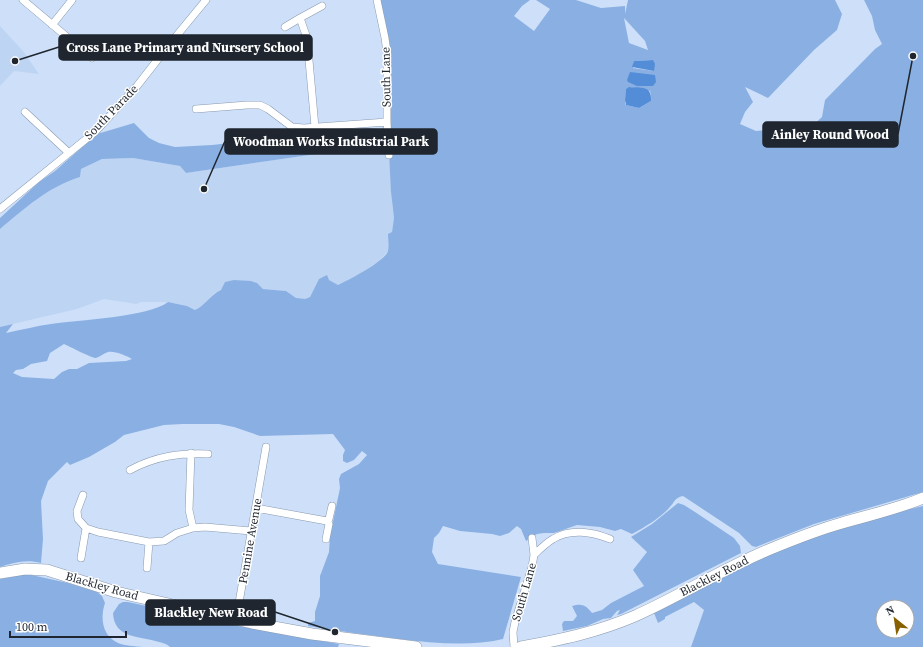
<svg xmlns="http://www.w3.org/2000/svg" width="923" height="647" font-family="'Source Serif 4',serif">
<rect width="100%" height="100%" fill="#cee0f9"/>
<path fill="#bdd4f3" d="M0 26 23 51 39 74 14 71 0 86Z
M385 135 389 155 392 203 394 218 392 232 388 235V251L380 260 353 279 338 285 329 280 319 279 310 297 305 299H296L286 291 263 289 257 283 234 280 221 290 214 293 203 307 195 310 187 306 168 302H142L136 304 104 299 77 309 0 327V229L36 198 66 182 80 177 81 169 102 159 133 158 180 166 186 173 337 151 340 146Z"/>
<path fill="#8ab0e3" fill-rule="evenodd" d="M380 0H530L522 6 514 16 534 31 550 9 536 0H576L601 8 625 6V14L628 0H835L842 14 837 30 814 50 768 98 745 87 753 102 745 112 740 124 756 131 787 128 792 137 797 143 809 129 822 117 825 100 875 49 882 44 875 30 872 16 864 0H923V492L814 524 756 547 752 546 739 533 683 496C674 498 675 502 669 508 660 518 645 527 632 534L621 529 615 531 600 527 577 525 554 533H544L537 534 526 541 521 529 517 526 509 533 500 536 492 534 460 531 443 526 439 533 434 538 432 552 438 564 521 577 503 639C469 647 434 643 399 639 369 635 338 631 308 626V623L315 621V612L320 596V576L329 552 330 536 340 488 339 479 341 474 359 464 367 455 362 451 354 460 347 463 343 461V455L345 450 333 434 260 436 234 427 219 424H183L164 425 124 435 115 442 89 457 70 465 67 462 48 481 41 501 43 539 41 563C27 559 14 562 0 567V327L13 324 6 333C21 330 36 326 51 324 77 320 149 317 168 302L187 306 195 310C206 305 210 295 221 290L225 282 234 280 251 281 257 283 263 289 286 291 296 298 305 299 310 297 319 279 327 275 329 280 338 285C349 280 385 261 388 251 389 246 388 239 388 234L392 232 394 218 391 192 388 135 392 101 389 47ZM624 18 645 41 648 50 629 43ZM653 60 654 71 633 68 634 61ZM632 87 650 91 651 95V101L639 108 626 105 625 104 626 89ZM64 344C71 347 91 358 96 358 100 357 104 353 108 352 116 351 126 356 132 359L126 361 89 363 77 369H69L62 372 54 379 22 377 13 373 16 370 23 369 31 364 47 361 50 353Z
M134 123 149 138 159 143 175 147 212 145 266 139 304 133 368 128 378 129 385 135 340 146 337 151 186 173 180 166 133 158 102 159 81 169 80 177C48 187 25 208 0 229V218L39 182 55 171 97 134Z
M678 503 684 505 695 512 734 538 740 546 741 553 621 614 617 615 620 610 617 611 611 618 603 619 587 626 563 631 562 624 564 621H573L577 616 572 606C582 603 586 605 592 613L602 610 611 603 644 586 633 570 647 552 631 537 652 524Z
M923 506V647H691L704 610 694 602 665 617V619L658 623 654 613 674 602 765 556 808 539 888 514ZM883 607H907V631H883Z
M27 574 68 583 97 592 102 596 105 603C100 618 102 636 118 643 125 646 135 646 143 647H0V579Z
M123 602H128L238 626 339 644 338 647H170C167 644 163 643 159 642 140 636 114 639 113 613L119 604Z"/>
<path fill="#548dd7" d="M653 60 655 64 654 71 632 67 634 61Z
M630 72 655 75 656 82 653 86H637L628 82 627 80Z
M629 87C641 88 652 85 651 101L639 108 626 105 625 100 626 89Z"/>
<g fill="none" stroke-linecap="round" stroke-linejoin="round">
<g stroke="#8899af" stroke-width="8">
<path id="street" d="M23 0 92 58
M377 0 385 38 387 52V122L389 155
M300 18 322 6
M52 25 72 0
M285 27 300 18 307 38 315 127
M196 109 247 105H260L268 109 292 127 304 128 387 122
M25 112 69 153
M0 209 96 131 137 86 173 40 206 0
M191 453 189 510 193 528
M130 470C156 456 179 453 208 454
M83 495 77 511 78 519 86 528 98 532 149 542 164 541 177 533 193 528 205 527 251 531
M256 508 327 521
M326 539 329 524 327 521 329 519 332 506
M534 555C540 549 546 543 553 539 570 528 593 532 610 539
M81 558 86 528
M147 568 149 542
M236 620 266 447
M514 647 513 632 515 622 532 567 534 555 532 538"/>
</g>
<g stroke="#8899af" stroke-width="12">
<path id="secondary" d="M0 573 25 569 47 570 116 592 252 623 312 634 416 647
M521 647C560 640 598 632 635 616 680 596 722 569 768 550 792 540 817 530 842 523 869 515 897 509 923 498"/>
</g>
<use href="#street" stroke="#fff" stroke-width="7"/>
<use href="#secondary" stroke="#fff" stroke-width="11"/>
</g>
<g text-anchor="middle" stroke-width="3" stroke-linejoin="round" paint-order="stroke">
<g font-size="12" fill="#1f262f" stroke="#fff">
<text transform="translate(386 77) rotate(-91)" y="4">South Lane</text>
<text transform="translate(111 112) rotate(-46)" y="4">South Parade</text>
<text transform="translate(250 541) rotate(-80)" y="4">Pennine Avenue</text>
<text transform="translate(714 576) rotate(-27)" y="4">Blackley Road</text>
<text transform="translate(102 586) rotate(16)" y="4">Blackley Road</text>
<text transform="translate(524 592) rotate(-74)" y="4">South Lane</text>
</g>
</g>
<path fill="none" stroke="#1f262f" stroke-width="1.5" d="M15 61L59 47M913 56L898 134M204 189L225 141M335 632L275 612"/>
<g fill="#1f262f" stroke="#fff" stroke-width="1.5">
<circle cx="15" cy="61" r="4"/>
<circle cx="913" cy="56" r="4"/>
<circle cx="204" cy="189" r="4"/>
<circle cx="335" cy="632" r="4"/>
</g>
<g fill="#1f262f" stroke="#1f262f" stroke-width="1.5">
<rect x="59" y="35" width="253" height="25" rx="4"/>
<rect x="763" y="122" width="135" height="25" rx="4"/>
<rect x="225" y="129" width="212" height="25" rx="4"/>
<rect x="146" y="600" width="129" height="25" rx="4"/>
</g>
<g font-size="13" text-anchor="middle" font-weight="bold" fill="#fff">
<text x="185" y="52">Cross Lane Primary and Nursery School</text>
<text x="830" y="139">Ainley Round Wood</text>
<text x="331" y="146">Woodman Works Industrial Park</text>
<text x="211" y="617">Blackley New Road</text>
</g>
<g transform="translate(895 619) rotate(330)"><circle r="19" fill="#ffffff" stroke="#a5a8ac"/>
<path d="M0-3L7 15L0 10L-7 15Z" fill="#886000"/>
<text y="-6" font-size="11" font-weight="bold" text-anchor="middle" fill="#1f262f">N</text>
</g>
<path d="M10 631v6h116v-6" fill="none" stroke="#1f262f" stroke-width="2"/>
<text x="16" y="631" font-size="12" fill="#1f262f" stroke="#ffffff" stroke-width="3" paint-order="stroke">100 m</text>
</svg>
